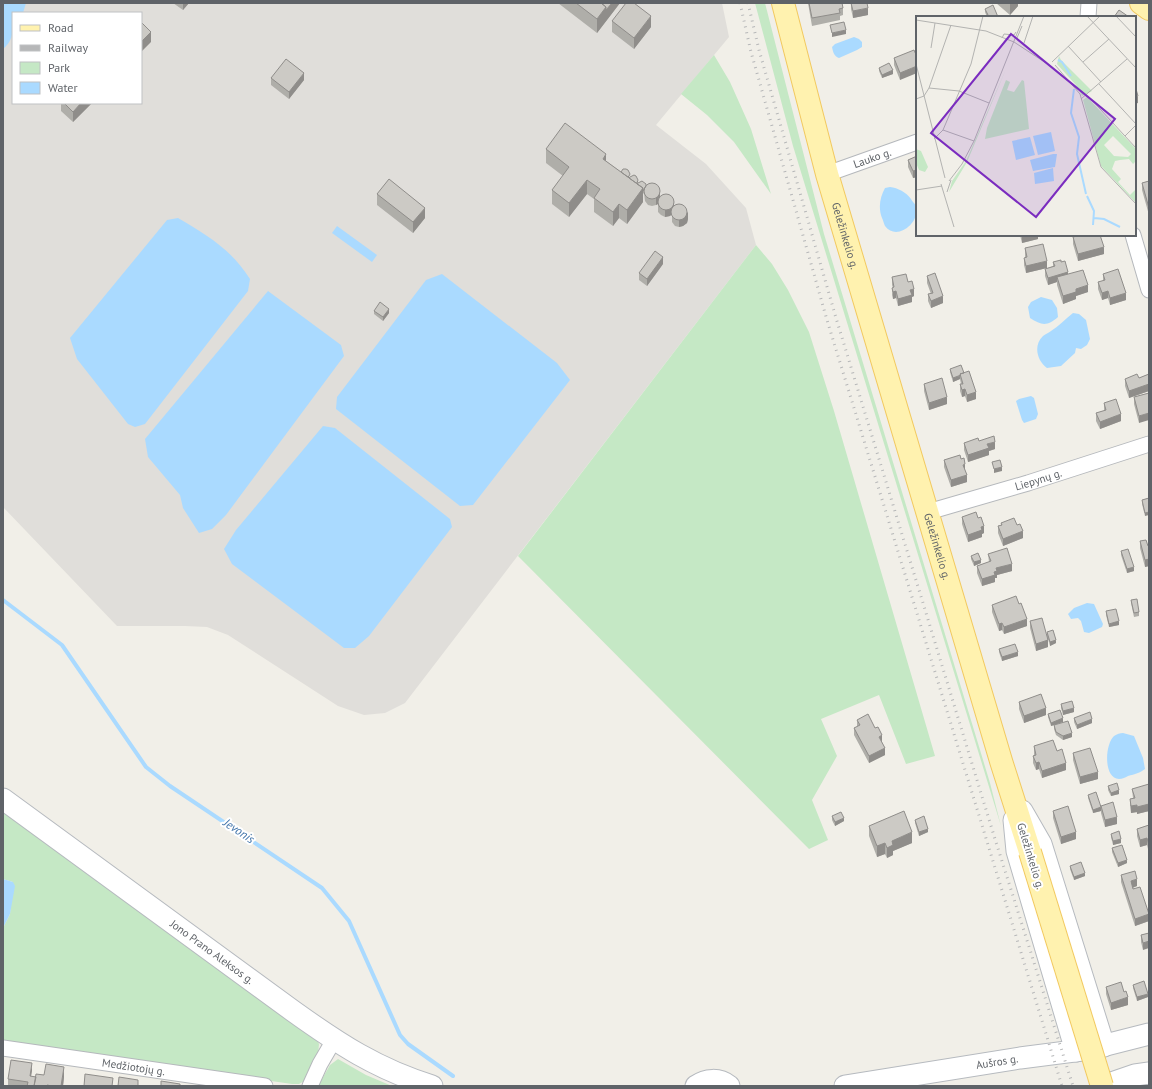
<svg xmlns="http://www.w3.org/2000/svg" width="1152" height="1089" font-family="'PT Sans',sans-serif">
<rect width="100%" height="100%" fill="#f1efe8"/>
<path fill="#e0deda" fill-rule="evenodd" d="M3 3H722L729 37 656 125 706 164 746 208 756 245 405 703 385 713 364 715 338 706 228 635 207 627 185 626H117L3 507ZM13 13H141V103H13Z"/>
<path fill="#c5e8c5" d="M755 3H765L824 234 990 783 1001 826 793 146Z
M714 55 730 82 751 129 771 194 734 142 707 115 681 94Z
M756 245 772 264 788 290 809 332 834 411 935 756 906 764 879 695 821 719 837 756 812 800 828 840 809 849 518 556Z
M3 808 315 1036 319 1044 318 1055 306 1080 299 1084H292L3 1042V928L10 914 13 882 3 879Z
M338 1059 366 1075 392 1086H318L330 1065Z"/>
<path fill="#aadaff" d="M3 3H26L23 13H13C13 26 15 40 3 49Z
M854 37 859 39 862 42V47L857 50 839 58C834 56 833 52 832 47L835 44Z
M890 187C898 188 906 192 911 199 912 201 915 204 916 206 921 222 897 242 885 226 884 224 883 220 882 218 878 208 880 197 885 188Z
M178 218C208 236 231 249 250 279L248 291 145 424 135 427 128 424 77 359 70 338 167 220Z
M337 226 377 255 372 262 332 233Z
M442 274 557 363 570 380 473 505 460 506 336 409 337 397 426 280Z
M268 291 341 345 344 356 226 515 212 529 199 533 183 508 180 495 148 457 145 439Z
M1041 297 1052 300 1057 308 1058 317C1047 327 1041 325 1030 318L1028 307 1031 302Z
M1073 313 1079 314 1086 320 1090 339 1087 345 1081 349 1076 348 1075 353 1061 366 1047 368C1037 361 1033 345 1043 336 1045 334 1049 333 1051 331 1059 326 1065 319 1073 313Z
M1031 396 1034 398 1038 414 1036 419 1024 423 1022 420 1016 401 1019 399Z
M323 426 335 428 450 519 452 527 369 636 355 648H344L232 564 224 549 236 530Z
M1087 603 1094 604 1103 624 1102 627 1089 633 1084 632 1081 621 1078 618 1071 619 1068 614 1074 608Z
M1123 733 1134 736 1143 758 1145 769C1140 773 1135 774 1128 776 1126 777 1122 779 1119 779 1103 778 1105 744 1114 736 1117 734 1120 733 1123 733Z
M3 879 13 882 15 886 10 914 3 928Z"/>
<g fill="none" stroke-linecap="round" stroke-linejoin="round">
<path stroke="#aadaff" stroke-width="4" d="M3 600 62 645 146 767 170 786 322 888 349 921 400 1035 408 1044 453 1076"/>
<g stroke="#b5b8bc" stroke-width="17">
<g id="street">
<path d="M1088 17 1089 3"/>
<path id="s1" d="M827 174 917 142"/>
<path d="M1133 235 1149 290"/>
<path id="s2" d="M928 512 1028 483 1149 444"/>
<path id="s3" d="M3 1048 265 1086"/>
<path d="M310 1086 320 1064 334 1040"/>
</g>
</g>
<g stroke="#b6babf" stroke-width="23">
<g id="secondary">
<path id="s4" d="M3 799 293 1011C339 1044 377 1069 432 1086"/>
<path d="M1022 811 1041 844 1104 1046"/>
<path d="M1014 820 1017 851 1076 1051"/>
<path d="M696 1086C706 1079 719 1078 729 1086"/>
<path id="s5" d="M845 1086 1020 1058 1090 1049 1149 1034"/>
<path d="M1103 1086 1135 1075 1149 1073"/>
</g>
</g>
<g stroke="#f2c960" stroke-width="24">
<g id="primary">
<path id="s6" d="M783 3 827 174 1001 761 1030 852"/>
<path d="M1141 3 1149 9"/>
</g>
</g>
<use href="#street" stroke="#fff" stroke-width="15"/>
<use href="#secondary" stroke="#fff" stroke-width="21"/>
<use href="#primary" stroke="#fff2af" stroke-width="22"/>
<path stroke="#b6b7b8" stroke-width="3" stroke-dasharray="1 5" stroke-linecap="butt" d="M740 3 751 52 827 320 1062 1086
M748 3 759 50 836 318 995 839 1073 1086"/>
<g stroke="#f2c960" stroke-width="24" stroke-linecap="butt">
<path id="primary-bridge" d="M1030 852 1102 1086"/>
</g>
<use href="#primary-bridge" stroke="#fff2af" stroke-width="22"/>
</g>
<path fill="#afaea9" d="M173 3H189L183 10Z
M558 3H620L597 33Z
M808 3H842L843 8V15L840 16V20L812 26Z
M851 3 868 15 853 18 851 9Z
M996 3H1018V6L1010 15Z
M985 9 998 17H987L985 12Z
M612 21 651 27 634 49 612 32Z
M917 57 900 80 894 65V58Z
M879 68 893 74 882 78 879 71Z
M271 78 304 80 289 99 271 85Z
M61 103H92L73 122 61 111Z
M546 149 606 161 621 172 630 177 638 183 646 186 674 206 688 219 687 223 683 226 679 227 675 226 672 222V214L670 216 665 217 661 215 658 212V204L656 205 652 206 648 205 645 201 644 193 643 194V202L627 224 619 218 613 226 594 212V199L587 194 569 217 552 204V190L563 176 546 163Z
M917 156V177L913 178 908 167V160Z
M1149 181V215L1142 190V183Z
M377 194 425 218 413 233 377 205Z
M1020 235H1038V239L1022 243Z
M1073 237 1104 254 1078 261 1073 244Z
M1025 248 1047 268 1026 273 1024 265V258H1025Z
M1053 262H1061L1068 274 1088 292 1076 296V299L1063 304 1057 285V282L1048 285 1045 276V269L1053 266Z
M663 264 647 286 639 280V273Z
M1103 274 1126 300 1110 305 1108 298 1102 300 1098 289V282L1103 281Z
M927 276 943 303 931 308 928 301V294H931L927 283Z
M892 277 908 282 914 296 912 297V302L898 306 896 298 893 299 892 295V288H893L892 285Z
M374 311 389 313 383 321 374 314Z
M950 369 964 373 976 399 967 402 965 396 962 397 960 391V384H961L960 379 953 382 950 372Z
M1149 374V391L1129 398 1125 386V379L1139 378Z
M924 384 947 404 929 410 924 391Z
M1149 393 1139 423 1134 404V397Z
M1104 403 1121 421 1100 429 1096 421V413L1104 411Z
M979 441 995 449 989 451V455L968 462 964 450V443Z
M961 459 965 471 967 482 951 487 944 467V460Z
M1149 498 1145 516 1142 504V500Z
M962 517 978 518 984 533 982 534V537L968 542 962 524Z
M1001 523 1017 525 1023 538 1003 546 998 533V526L1001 525Z
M1140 541 1148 546 1149 545V566L1145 567 1140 548Z
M1121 551 1134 571 1127 573 1121 555Z
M988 554 1012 571 997 575V578H995V582L982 586 977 573V566L989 562Z
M971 556 981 563 974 566 971 559Z
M1131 600 1139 612V616L1134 617 1131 603Z
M992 605 1027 626 1004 634 1002 630 999 631 992 612Z
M1106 611 1119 625 1109 627 1106 615Z
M1030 621 1047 635V632L1056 643 1050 646 1048 639V647L1036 651 1030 628Z
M999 649 1018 656 1002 661 999 652Z
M1019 702 1046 715 1024 723 1019 709Z
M1061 704 1074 712 1063 715 1061 708Z
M1048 714 1063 722 1054 725 1072 737 1063 740 1056 735 1054 729V725L1051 726 1048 717Z
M1074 718 1092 723 1077 729 1074 722Z
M857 720 882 742 885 755 869 763 854 735V728L857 727Z
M1034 746 1057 751 1066 770 1042 778 1039 769 1036 770 1033 763V756L1034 755Z
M1073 753 1098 779 1080 784 1073 760Z
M1108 786 1119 794 1111 796 1108 790Z
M1149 786V811L1137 814V812L1131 813 1130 806V799L1133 798 1132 789Z
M1088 795 1101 811 1093 813 1088 798Z
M1101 806 1117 824 1105 827 1101 813Z
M1053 811 1076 839 1061 844 1053 818Z
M832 816 844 821 835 826 832 820Z
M915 820 928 832 919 836 915 823Z
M1149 825V853L1147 845 1140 847 1137 836V829Z
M869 826 912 843 893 851V855L887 858 885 854 877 857 869 836Z
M1111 834 1121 843 1113 845 1111 837Z
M1112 848 1127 863 1118 867 1112 852Z
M1070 866 1085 876 1074 880 1070 869Z
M1121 875 1137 886 1133 888 1149 921 1135 926 1121 882Z
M1149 933 1143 950 1141 942V935Z
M1133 985 1148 997 1137 1001 1133 988Z
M1106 987 1128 1005 1111 1010 1106 994Z
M32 1070 31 1076 36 1077H64L63 1086H8V1079Z"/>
<path fill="#8f8d8a" d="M183 3H189L183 10Z
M612 3H620L597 33V19L606 7Z
M1011 3H1018V6L1010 15V4Z
M868 8V15L853 18V11Z
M651 16V27L634 49V38Z
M846 30V34L832 37V33Z
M151 32V42L141 52V42Z
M917 66V73L900 80V73Z
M893 70V74L882 78V75Z
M304 73V80L289 99V92Z
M1138 96V103L1135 104V97Z
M81 103H92L73 122V112Z
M606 154V168L603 159Z
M917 170V177L913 178V171Z
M587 180V194L569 217V203Z
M643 188V202L627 224V210Z
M660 191V198L658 200V204L656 205V198Z
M674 201V208L672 211V214L670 216 665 217V210Z
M619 204V218L613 226V212Z
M425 208V218L413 233V222Z
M688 212V219L687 223 683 226 679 227V220Z
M1026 235H1038V239L1022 243V236Z
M1104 247V254L1078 261V254Z
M663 257V264L647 286V279Z
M1047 261V268L1026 273V266Z
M1068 272V279L1057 277V282L1048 285V278Z
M1088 285V292L1076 296V299L1063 304V296L1076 289Z
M914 289V296L912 297V302L898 306V299L910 290Z
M896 291V298L893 299V292Z
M1108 291V298L1102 300V293Z
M1126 293V300L1110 305V298Z
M943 296V303L931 308V301Z
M389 309V313L383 321V317Z
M960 376V379L953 382V378Z
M1149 384V391L1129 398V391Z
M965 389V396L962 397V390Z
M976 392V399L967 402V395Z
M947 397V404L929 410V403Z
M1149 413V420L1139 423V416Z
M1121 414V421L1100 429V422Z
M995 442V449L989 451V455L968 462V455L987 444Z
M965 464V471L963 465Z
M1002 467V471L994 473V469Z
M967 475V482L951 487V480Z
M1149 512V515L1145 516V513Z
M984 526V533L982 534V537L968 542V535L981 527Z
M1023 531V538L1003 546V539Z
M1149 559V566L1145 567V560Z
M981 560V563L974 566V562Z
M1012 564V571L997 575V578H995V582L982 586V579L994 572 996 568Z
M1134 567V571L1127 573V569Z
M1027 619V626L1004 634V627Z
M1119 621V625L1109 627V624Z
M1002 623V630L999 631V624Z
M1048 640V647L1036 651V644Z
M1056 640V643L1050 646V642Z
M1018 652V656L1002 661V657Z
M1046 708V715L1024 723V716Z
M1074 708V712L1063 715V711Z
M1063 718V722L1051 726V723Z
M1092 719V723L1077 729V725Z
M1072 733V737L1063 740V736Z
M882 735V742L879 737Z
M885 748V755L869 763V756Z
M1039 762V769L1036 770V763Z
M1066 763V770L1042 778V771Z
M1098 772V779L1080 784V777Z
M1119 790V794L1111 796V793Z
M1149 804V811L1137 814V807Z
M1137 805V812L1131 813V806Z
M1101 807V811L1093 813V810Z
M1117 817V824L1105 827V820Z
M844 818V821L835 826V822Z
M928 829V832L919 836V832Z
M912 832V843L893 851V855L887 858V848L892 841Z
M1076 832V839L1061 844V837Z
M1147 838V845L1140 847V840Z
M1121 839V843L1113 845V841Z
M885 843V854L877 857V846Z
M1127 860V863L1118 867V863Z
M1085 873V876L1074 880V877Z
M1137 879V886L1131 888V881Z
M1149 914V921L1135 926V919Z
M1149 941V948L1143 950V943Z
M1148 994V997L1137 1001V997Z
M1128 997V1005L1111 1010V1003Z
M32 1063V1070L30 1083V1076Z
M64 1067V1077L63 1086H61Z"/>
<path fill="#cccac5" stroke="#8f8d8a" d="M576 3H601L606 7 597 19Z
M601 3H612L606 10V7Z
M626 3H634L651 16 634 38 612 21Z
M809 3H842L843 8 839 9 840 13 812 18Z
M851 3H867L868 8 853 11Z
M993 5 998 17H989L985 9Z
M1119 10 1129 17H1114Z
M141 22 151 32 141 42Z
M844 22 846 30 832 33 830 25Z
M914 50 917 57V66L900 73 894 58Z
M286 59 304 73 289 92 271 78Z
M889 63 893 70 882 75 879 68Z
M1135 89H1136L1138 96 1135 97Z
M64 103H81L73 112Z
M565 123 606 154 603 159 643 188 627 210 619 204 613 212 594 198 600 189 587 180 569 203 552 190 569 167 546 149Z
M917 156V170L913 171 908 160Z
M623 169H626L628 170 630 174 629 176 628 177 621 172Z
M634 175 636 176 638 180 637 183H636L629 178 630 177Z
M389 179 425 208 413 222 377 194Z
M642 181 646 184V186L643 191V188L637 184 638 183Z
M1149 181V208L1142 183Z
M644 191a8 8 0 1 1 16 0a8 8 0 1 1-16 0Z
M658 202a8 8 0 1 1 16 0a8 8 0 1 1-16 0Z
M671 212a8 8 0 1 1 16 0a8 8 0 1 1-16 0Z
M1081 235H1100L1104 247 1078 254 1073 237Z
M1043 244 1047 261 1026 266 1024 258 1027 257 1025 248Z
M655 251 663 257 647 279 639 273Z
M1061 260V262L1065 261 1068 272 1048 278 1045 269 1055 266 1053 262Z
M1118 269 1126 293 1110 298 1108 291 1102 293 1098 282 1105 280 1103 274Z
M1083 270 1088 285 1076 289V292L1063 296 1057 277Z
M935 273 943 296 931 301 928 294 933 293 927 276Z
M906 274 908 282 912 281 914 289 910 290 912 295 898 299 896 291 893 292 892 288 894 287 892 277Z
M380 302 389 309 383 317 374 311Z
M961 365 964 373 960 374 961 375 953 378 950 369Z
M969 371 976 392 967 395 965 389 962 390 960 384H963L960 374Z
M1137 374 1139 378 1149 374V384L1129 391 1125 379Z
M942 378 947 397 929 403 924 384Z
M1149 393V413L1139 416 1134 397Z
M1116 399 1121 414 1100 422 1096 413 1106 410 1104 403Z
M994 436 995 442 987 444 989 448 968 455 964 443 978 438 979 441Z
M960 455 961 459 964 458 965 464 963 465 967 475 951 480 944 460Z
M1000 460 1002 467 994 469 992 462Z
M1149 498V512L1145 513 1142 500Z
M976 512 978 518 981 517 984 526 981 527 982 530 968 535 962 517Z
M1014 518 1017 525 1020 524 1023 531 1003 539 998 526 1002 525 1001 523Z
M1146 540 1148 546 1149 545V559L1145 560 1140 541Z
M1007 548 1012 564 996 568 997 571 994 572 995 575 982 579 977 566 991 561 988 554Z
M1128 549 1134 567 1127 569 1121 551Z
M978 553 981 560 974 562 971 556Z
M1016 596 1019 604 1021 603 1027 619 1004 627 1002 623 999 624 992 605Z
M1137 599 1139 612 1134 613 1131 600Z
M1116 609 1119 621 1109 624 1106 611Z
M1042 618 1048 640 1036 644 1030 621Z
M1053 630 1056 640 1050 642 1047 632Z
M1015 644 1018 652 1002 657 999 649Z
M1041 694 1046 708 1024 716 1019 702Z
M1072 701 1074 708 1063 711 1061 704Z
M1060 710 1063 718 1051 723 1048 714Z
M1090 712 1092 719 1077 725 1074 718Z
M868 714 875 728 878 727 882 735 879 737 885 748 869 756 854 728 860 725 857 720Z
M1068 721 1072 733 1063 736 1056 732 1054 725Z
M1053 740 1057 751 1062 749 1066 763 1042 771 1039 762 1036 763 1033 756 1036 755 1034 746Z
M1090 748 1098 772 1080 777 1073 753Z
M1117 783 1119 790 1111 793 1108 786Z
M1149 784V804L1137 807V805L1131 806 1130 799 1135 798 1132 789Z
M1096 792 1101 807 1093 810 1088 795Z
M1113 802 1117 817 1105 820 1101 806Z
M1068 806 1076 832 1061 837 1053 811Z
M904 811 912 832 892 841 893 845 887 848 885 843 877 846 869 826Z
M841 812 844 818 835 822 832 816Z
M924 816 928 829 919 832 915 820Z
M1149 825V846L1147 838 1140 840 1137 829Z
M1119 831 1121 839 1113 841 1111 834Z
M1122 845 1127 860 1118 863 1112 848Z
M1081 862 1085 873 1074 877 1070 866Z
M1135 871 1137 879 1131 881 1133 889 1140 887 1149 914 1135 919 1121 875Z
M1149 933V941L1143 943 1141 935Z
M1144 981 1148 994 1137 997 1133 985Z
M1121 982 1124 992 1126 991 1128 997 1111 1003 1106 987Z
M11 1060 32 1063 30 1076 36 1077 34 1086H27L28 1082 8 1079Z
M46 1064 64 1067 61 1086H52L47 1085V1086H34L36 1074 44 1075Z
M85 1074 113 1078 112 1086H84Z
M119 1077 138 1080V1086H118Z
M161 1081 180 1084V1086H161Z"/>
<g text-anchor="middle" stroke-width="4" stroke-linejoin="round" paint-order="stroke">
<g font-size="11" fill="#5f6368" stroke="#fff">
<text dy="4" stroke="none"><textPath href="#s1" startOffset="48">Lauko g.</textPath></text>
<text dy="4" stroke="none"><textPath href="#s6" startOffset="241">Geležinkelio g.</textPath></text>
<text dy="4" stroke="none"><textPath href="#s2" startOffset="115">Liepynų g.</textPath></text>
<text dy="4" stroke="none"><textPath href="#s6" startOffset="565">Geležinkelio g.</textPath></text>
<text transform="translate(1031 856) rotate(73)" y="4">Geležinkelio g.</text>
<text dy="4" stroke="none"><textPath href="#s4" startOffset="259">Jono Prano Aleksos g.</textPath></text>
<text dy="4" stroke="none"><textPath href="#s5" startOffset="154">Aušros g.</textPath></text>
<text dy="4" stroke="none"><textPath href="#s3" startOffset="132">Medžiotojų g.</textPath></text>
</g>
<g font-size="12" font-style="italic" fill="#4174aa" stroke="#fff">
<text transform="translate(239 831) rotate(34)" y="4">Jevonis</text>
</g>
</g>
<g transform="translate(916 16)">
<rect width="220" height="220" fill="#f1efe8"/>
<path d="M143 40 145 44 176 75 166 80 160 69 141 48ZM90 53 51 146 33 176 36 165 50 145ZM90 64 94 66 91 74 98 76 106 64 108 65 113 113 69 123 71 112ZM171 81 220 133V145L217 148 213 143 204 144 199 145 196 153 205 163 202 166 214 179 220 173V187L185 150 167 84ZM197 120 215 138 212 141 198 140 188 129ZM0 133 5 135 12 151 9 156 3 154 0 147Z" fill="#c5e8c5" fill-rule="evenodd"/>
<path d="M135 116 139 135 122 139 117 120ZM114 121 119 139 100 144 96 125ZM137 138H141L139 151 117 155 114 144ZM137 152 138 165 119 168 118 157Z" fill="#aadaff"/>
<path fill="none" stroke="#aadaff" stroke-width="2" d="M142 44 146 46 155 60M158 73 155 97 163 121 161 138 170 178M171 180 178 195 177 209M178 202 188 203 204 211"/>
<path fill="none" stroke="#b3b3b1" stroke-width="1" d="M171 0 220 52M200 0 220 21M0 4 70 15 98 26 133 49M86 22 88 18 98 19 100 16M99 22H101L106 10M108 27 117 0M152 30 185 66M15 32 19 7M136 46 184 0M167 46 193 23M0 48 29 162M139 49 164 78 185 151 220 188M183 68 220 108M13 72 43 75 73 87M172 80 220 132M0 83 8 80 13 72 35 9M165 83 211 43M27 114 58 125M209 120 220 109M18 123 27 114 55 48 67 0M33 165 46 148 58 125 108 0M25 168 38 211M0 174 26 170M31 176 35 164"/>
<path fill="#7b2cbf" fill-opacity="0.15" stroke="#7b2cbf" stroke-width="2" d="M95 18 199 103 120 201 15 117Z"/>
<rect width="220" height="220" fill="none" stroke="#5f6368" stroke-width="2"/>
</g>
<rect width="1152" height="1089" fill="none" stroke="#5f6368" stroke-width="8"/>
<rect x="12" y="12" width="130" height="92" fill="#ffffff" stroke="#bfc1c3"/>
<rect x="20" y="25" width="20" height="6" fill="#fff2af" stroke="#bfc1c3"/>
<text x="48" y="32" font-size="12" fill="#5f6368">Road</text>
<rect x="20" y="45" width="20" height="6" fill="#b6b7b8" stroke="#bfc1c3"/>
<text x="48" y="52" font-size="12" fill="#5f6368">Railway</text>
<rect x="20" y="62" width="20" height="12" fill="#c5e8c5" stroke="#bfc1c3"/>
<text x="48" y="72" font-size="12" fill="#5f6368">Park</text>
<rect x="20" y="82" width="20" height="12" fill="#aadaff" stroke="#bfc1c3"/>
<text x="48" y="92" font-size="12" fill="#5f6368">Water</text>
</svg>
